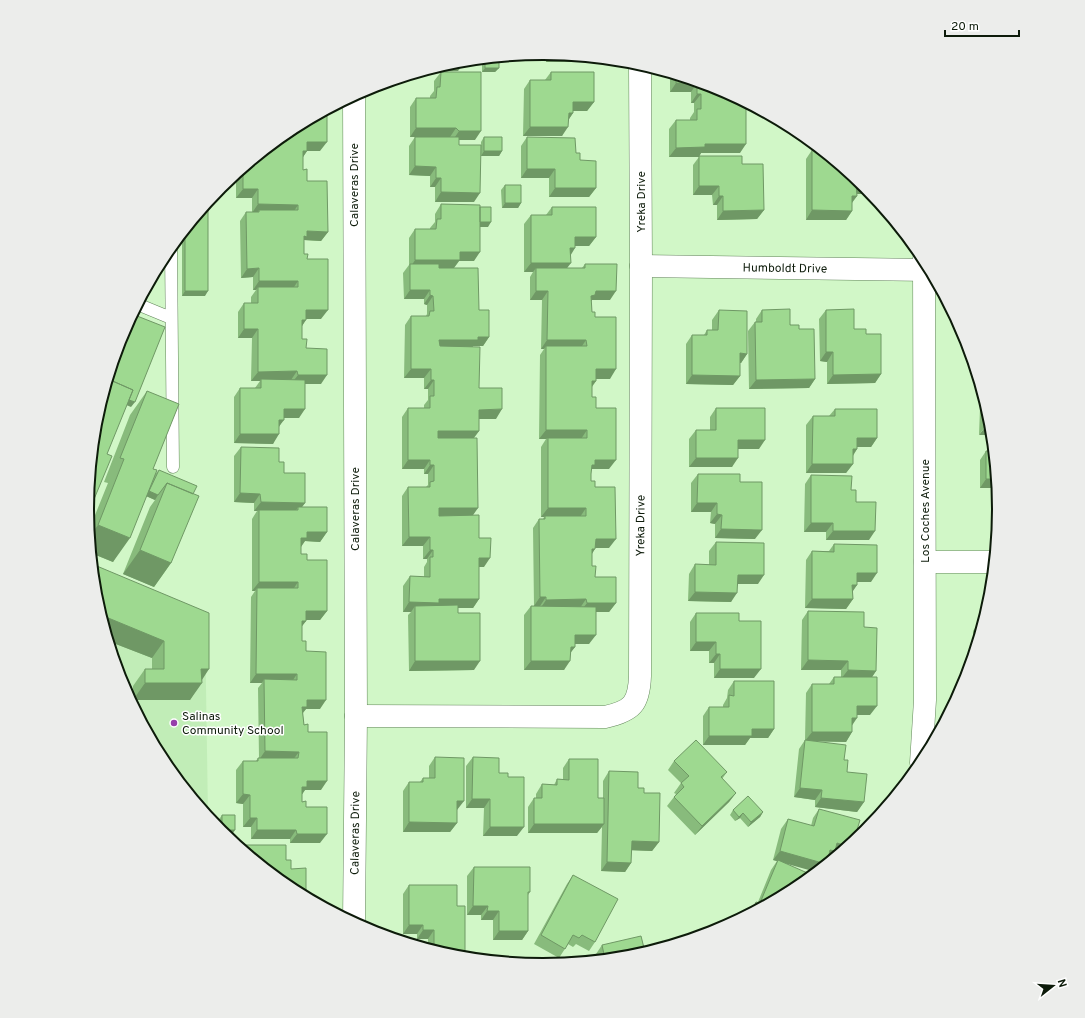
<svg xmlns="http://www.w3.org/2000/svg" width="1085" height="1018" font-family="Overpass,sans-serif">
<rect width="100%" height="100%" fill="#d1f7c7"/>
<path fill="#c1edb7" d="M93 575 205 624 208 816 163 762 121 683 95 598Z"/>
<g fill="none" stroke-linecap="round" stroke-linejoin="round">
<g stroke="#62855a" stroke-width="13">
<path id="service" d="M171 247 173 467
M137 304 171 318"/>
</g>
<g stroke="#62855a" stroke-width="23">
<g id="minor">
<path id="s1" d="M641 266 929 270"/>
<path d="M925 562H993"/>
<path id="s2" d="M356 716 605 717C632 711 639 704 640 676L641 266 640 64"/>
<path d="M921 763 925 700 924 259"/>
<path id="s3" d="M354 923 356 716 354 95"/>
</g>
</g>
<use href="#service" stroke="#fff" stroke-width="12"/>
<use href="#minor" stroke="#fff" stroke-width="22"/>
</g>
<path fill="#88bb7c" d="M546 53 591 58 587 62H546Z
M499 57V68L495 72H482V61L483 59Z
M441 72 475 140H459V145L474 202H435V187H430V176L409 175V146L415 137H410V107L416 98H430V96L434 91V81Z
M551 72 594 102 587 111H573V113L569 119 562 136H523L524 89 530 80H545Z
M670 73 717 88 740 153H701L699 156 742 164 764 210 757 219 717 220V205H713L712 195H693V165L699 157H669V129L676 120H690V118L694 112V103H691V92H670Z
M289 130 320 151H307L303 157V170L307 181 328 232 321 241 304 240V254L307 259 321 319H306L302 326V339L321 384H305L299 418H284L279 427 273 444 234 443V397L240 388H255L260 381H251L252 338H238V312L244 303H251V297L256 290H253V277L241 278 240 221 246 212H252V198H236V173Z
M484 137 502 151 499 156H481V142Z
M527 137 576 153 596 188 589 197H549V178H521V146Z
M812 150 865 187 871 194H857V196L852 203V211L846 220H806V159Z
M505 185 521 203 518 208H502L501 190Z
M208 201 205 296H182V233Z
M441 204 480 207 488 227H480L474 261H459L454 268 479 310 489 337 483 346H473V347L479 388 496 419H479V431L474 438 473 516 479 538 484 567H479V599L473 608H458V613L474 670 409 671 408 615 411 612H403V586L410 576 424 577V567L427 562V559H423V546H402V496L408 487H426L428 485V474H424V469H402V417L408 408H424V405L428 400V389H424V378H404L405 325 411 316H426L427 314V305L424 304V299H404L403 273 409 265V238L415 229H430V228L435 222V214Z
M552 207 596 237 589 246H575L570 255 567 268H582L585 264 610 300H592L591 301 592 312 595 317 610 379H596V381L592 387V397L596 408 609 469H592L591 470V481L595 487 609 548H595L592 554V566L595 577 616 603 609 612H596L589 644H575V647L570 653 564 670H524V615L531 606H534L533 528 539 519H543L544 517H541V447L546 439H539L540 355 544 349H541L542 300H530V277L533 272H524V224L531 215H546Z
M719 310 747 354 741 363H740V376L733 385 686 384V344L692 335H704L707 330H712V320Z
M762 310 799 329 815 379 809 388 749 389 748 331 755 322H756V319Z
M826 310 854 329 866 334 881 374 875 383 827 384V362L820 361 819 319Z
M147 391 153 469 155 474 159 470 193 494 171 563 154 587 123 574 150 507 155 500 146 496 113 562 91 553 89 530 108 483 104 482 130 415Z
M984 401 990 420 979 435 980 408Z
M716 408 759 449H738L732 467H689V439L696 430H710V417Z
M835 409 877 438 871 447H857V449L853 456V464L846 473H806V425L813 416H829Z
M241 447 279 462 284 473 305 503 302 507 327 532 320 542 305 541 301 546V554L307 560 327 611 320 620H306V621L302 626V641L306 651 320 709H306L303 713V716L304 725 308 732 321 790H305L302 794V802L306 807 320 843H290V839H251V827H243V804L236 803V770L243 761H256L258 758H259L258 688 262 683H250L251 597 255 591H252V519L257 511H254V503L234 502V456Z
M986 451 996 488H980V460Z
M698 474 740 482 755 539 715 538V524L710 523 711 512H691V483Z
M811 475 851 490 869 540H826V532H804L805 484Z
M716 542 758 584H738L731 602 688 601 689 574 695 564 709 565V551Z
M834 544 871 582H857V585L852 591 853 599 846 609 805 608 806 560 812 551H829Z
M92 564 202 680 190 700H133V686L145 669H152V658L108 641 95 598Z
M808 611 864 627 876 671 872 677 870 715H857L852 724V732L846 742 811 741 844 760 847 772 864 802 857 812 815 807V800L794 797 799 749 805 740 806 693 812 684H829L834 677H841V670H801L802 620Z
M696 613 739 621 754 678H714V663H709V651H690V622Z
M979 622H982L973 654V631Z
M734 681 774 729 768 738H750L745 745H703V716L709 707H723V705L727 698 728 690Z
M435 757 457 810V823L450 832H403V791L409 782H420L423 778H429V766Z
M473 757 499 773 508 777 517 836H483L484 808H466V766Z
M569 759 598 798H603V781L609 771 638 788 644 793 659 842 652 851 631 850V863L625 872 601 871 602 827 597 833H528V807L534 798H536V794L542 784 554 785 557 779 563 780V768Z
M674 761 727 772 722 779 736 793 729 802 695 835 667 806 674 797 676 794 674 793 681 783 668 770Z
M819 809 834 853 829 860 785 864 796 888 749 913 750 911 756 902H758L771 870 777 861 773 860 781 829 788 819 811 826 813 818Z
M733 810 763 812 760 817 748 827 740 818 735 821 730 815Z
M222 815 229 839 220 831 216 826V824Z
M474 867 530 892 528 895V931L522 940H493V920H481V915H467V876Z
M573 875 595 942 589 951 576 944 573 947 568 944 559 958 534 944 567 884Z
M409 885 457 906 465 951 461 957 453 956 428 948V939H417V934H403V894Z
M602 945 631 956 597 960 596 954Z"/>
<path fill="#6f9865" d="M552 54 591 58 587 62H546Z
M452 62H465L458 71 421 72Z
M485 68H499L495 72H482Z
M420 72 418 74H412Z
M676 83H697L691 92H670Z
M697 94H701L694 103H691Z
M573 102H594L587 111H567Z
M569 113H573L567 122Z
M530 127H568L562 136H523Z
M416 128H456L450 137H410Z
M459 131H481L475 140H453Z
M307 142H327L320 151H307L301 160H297Z
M705 144H746L740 153H701L699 157H669L676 148Z
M484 151H502L499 156H481Z
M415 166 436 167 430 176 409 175Z
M527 169H555L549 178H521Z
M436 178H441L435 187H430Z
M856 184 862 185 871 194H850Z
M699 186H719L712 195H693Z
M555 188H596L589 197H549Z
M243 189H258L252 198H236Z
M441 192 480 193 474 202H435Z
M719 196H723L717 205H713Z
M852 196H857L850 205Z
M505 203H521L518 208H502Z
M258 204 298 205 292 214 259 212V210L257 213H252Z
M764 210 757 219 717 220 723 211Z
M812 210 852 211 846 220H806Z
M480 222H491L488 227H477Z
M307 231 328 232 321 241 304 240 298 245Z
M575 237H596L589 246H569Z
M570 248H575L569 258Z
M460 252H480L474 261H459L453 269 410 268 415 260Z
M531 263H571L564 272 536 268 533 272H524Z
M259 268 253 277 241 278 247 269Z
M259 281H298L292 290 258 287 256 290H253Z
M410 290H430L424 299H404Z
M185 291H208L205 296H182Z
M536 291H548L542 300H530Z
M596 291H616L610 300H592L589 304 591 296Z
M430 295 433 296 427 305 424 304Z
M306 310H328L321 319H300Z
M302 320H306L300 329Z
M244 329H258L252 338H238Z
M478 337H489L483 346H473L471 349H433L439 340Z
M547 340H586L580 349 546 346 544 349H541Z
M826 352H833L827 362 820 361Z
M740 353 747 354 741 363 733 362Z
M411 369H431L424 378H404Z
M596 369H616L610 379H589Z
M297 371 291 380 261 379 260 381H251L258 372Z
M881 374 875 383 827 384 833 375Z
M298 375H327L321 384H291Z
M692 375 740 376 733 385 686 384Z
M815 379 809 388 749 389 756 380Z
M431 380H434L428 389H424Z
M592 381H596L589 390Z
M104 390 135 402 131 407 103 395Z
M284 409H305L299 418H278Z
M502 409 496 419H472L479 410Z
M279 420H284L277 429Z
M986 426H990L991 435H979Z
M546 430H587L581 439 548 438 546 439H539Z
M438 431H479L472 440H432Z
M240 434H279L273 444 234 443Z
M857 438H877L871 447H851Z
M738 440H765L759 449H732Z
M853 449H857L851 458Z
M696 458H738L732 467H689Z
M408 460H430L424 469H402Z
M595 460H616L609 469H592L589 474H585Z
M812 464H853L846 473H806Z
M430 465H434L428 474H424Z
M986 479H996V488H980Z
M149 491 158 495 155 500 146 496Z
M240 493 260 494 254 503 234 502Z
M261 502 305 503 298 512V507L295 512 259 510 257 511H254Z
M697 503H717L711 512H691Z
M439 508H478L471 518H433Z
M548 508H586L580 517 545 516 544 517H541Z
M717 514 722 515 715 524 710 523Z
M811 523H833L826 532H804Z
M98 525 130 538 113 562 91 553 89 537Z
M721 529 762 530 755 539 715 538Z
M833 531H875L869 540H826Z
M307 532H327L320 542 305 541 301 547V538Z
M409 537H430L423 546H402Z
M596 539H616L609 548H589Z
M592 549H595L589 558Z
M140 550 171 563 154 587 123 574Z
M430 550H433L427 559H423Z
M479 558H490L484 567H473Z
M857 573H877L871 582H851Z
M738 575H764L758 584H731Z
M259 582H298L292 591 257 588 255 591H252Z
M852 585H857L851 594Z
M695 592 737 593 731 602 688 601Z
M540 597H546L540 606H534Z
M439 599H479L473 608H436L415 606 411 612H403L409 602Z
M586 599 580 608 540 609 546 600Z
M812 599H853L846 609 805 608Z
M587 603H616L609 612H580Z
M306 611H327L320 620H300Z
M101 615 164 641 152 658 108 641Z
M302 621H306L299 630Z
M575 635H596L589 644H569Z
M696 642H716L709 651H690Z
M571 647H575L568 656Z
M716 654H720L714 663H709Z
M808 660 848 661 841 670H801Z
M415 661H480L474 670 409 671Z
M531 661H570L564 670H524Z
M201 669H209L200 683H202L190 700H133L145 683Z
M720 669H761L754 678H714Z
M848 670 876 671 870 680 841 679Z
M256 674H297L291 683 264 679 262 683H250Z
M307 700H326L320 709H306L300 716H296Z
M857 706H877L870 715H850Z
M852 718H857L851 727Z
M752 729H774L768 738H750L745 745H703L709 736Z
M812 732H852L846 742 805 741Z
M265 751 299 752 292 761 259 760Z
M307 781H327L321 790H305L301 796H296Z
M800 788 822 790 815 800 794 797Z
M736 793 729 802 695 835 702 826Z
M243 794 250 795 243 804 236 803Z
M821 798 864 802 857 812 815 807Z
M472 799H490L484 808H466Z
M457 801H464L457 810H450Z
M763 812 760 817 748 827 751 822Z
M743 813 740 818 735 821Z
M250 818H257L251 827H243Z
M409 822 457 823 450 832H403Z
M534 824H604L597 833H528Z
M490 827H524L517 836H483Z
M222 830H235L229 839 220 832Z
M257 830H296L290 839H251Z
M297 834H327L320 843H290Z
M632 841 659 842 652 851 625 850Z
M837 843 847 846 837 854 834 853 829 860 824 859 830 850Z
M780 851 826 864 816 872 773 860Z
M607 862 631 863 625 872 601 871Z
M473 906H488L481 915H467Z
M487 911H499L493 920H481Z
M409 925H423L417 934H403Z
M423 930H434L428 939H417Z
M499 931H528L522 940H493Z
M436 951H465L461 957 453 956Z"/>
<path fill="#9ed990" stroke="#6f9865" d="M499 57V68H485V59Z
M441 72H481V131H459L456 128H416V98H436L437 87H440Z
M551 72H594V102H573V113H569L568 127H530V80H551Z
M676 75 717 88 746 103V144H705V147L676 148V120H697V109H701V94H697V83H676Z
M327 110V142H307V151H303V170L307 169V181H327L328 232 307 231V237L304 236V254H308L307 259H328V310H306V320H302V339H307L306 348 327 349V375H298L297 371 258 372V329H244V303H258V287H298V281H259V268L247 269 246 212H259V210H298V205L258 204V189H243V168L289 130Z
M415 137H459V145H481L480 193 441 192V178H436V167L415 166Z
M484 137H502V151H484Z
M527 137 575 138 576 153H580V160L596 161V188H555V169H527Z
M812 150H820L862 185 856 184 857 196H852V211L812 210Z
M699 156H742V164H763L764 210 723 211V196H719V186H699Z
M505 185H521V203H505Z
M208 201V291H185V229Z
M441 204 480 205V252H460V260H415V229H436L437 219H441Z
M480 207H491V222H480Z
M552 207H596V237H575V248H570L571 263H531V215H552Z
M410 264H439V268H478L479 310H489V337H478V340H439L440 346 480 347 479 388H502V409L479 410V431H438V438H477L478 508H439V516L479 515V538H491L490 558H479V599H439V603L409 602 410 576 430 577V557H433V550H430V537H409L408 487H430V482L434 481V465H430V460H408V408H430V396H434V380H431V369H411V316H429L430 311H434L433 296 430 295V290H410Z
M585 264H617L616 291H596L595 295 591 296 592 312H595V317H616V369H596V381H592V397H596V408H616V460H595V465H592L591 474V481H595V487H615L616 539H596L595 549H592V566H596L595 577H616V603H587L586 599 546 600V597H540L539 519H545V516H586V508H548V438H587V430H546V346H587L586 340H547L548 291H536V268H585Z
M790 309V325H799V329H814L815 379 756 380 755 322H762V310Z
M854 309V329H866V334H881V374L833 375V352H826V310Z
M719 310 747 311V354L740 353V376L692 375V335H707V330H718Z
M132 314 165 327 135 402 129 400 133 390 108 379 121 334Z
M108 379 133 390 107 454 112 456 87 516 86 509 95 420Z
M261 379 305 380V409H284V420H279V434H240V388H261Z
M147 391 179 404 153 469 157 470 130 538 98 525 124 459 120 458Z
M986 407 990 420V426H986Z
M716 408H765V440H738V458H696V430H716Z
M835 409H877V438H857V449H853V464H812L813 416H835Z
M241 447 279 448V462H284V473H305V503L261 502 260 494 240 493Z
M986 451H993L996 479H986Z
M159 470 197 486 193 494 167 483 158 495 149 491Z
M698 474H740V482H762V530L721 529 722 515 717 514V503H697Z
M811 475 852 476 851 490H856V502H876L875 531H833V523H811Z
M167 483 199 496 171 563 140 550Z
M298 507H327V532H307V538H301V554H307V560H327V611H306V621H302V641H306V651L326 652V700H307V707H302L304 725 308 724V732H327V781H307V787H302V802L306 801V807H327V834H297L296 830H257V818H250V795L243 794V761H258V758H298L299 752 265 751 264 679 297 680V674H256L257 588H298V582H259V510H298Z
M716 542 764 543V575H738L737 593 695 592V564L716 565Z
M834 544 877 545V573H857V585H852L853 599H812V551L834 552Z
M92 564 209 613V669H201L202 683H145V669H164V641L101 615 95 598Z
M458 605V613H480V661H415V606Z
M531 606 596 607V635H575V647H571L570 661H531Z
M808 611 864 612V627L877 628 876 671 848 670V661L808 660Z
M696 613H739V621H761V669H720V654H716V642H696Z
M979 622H982L979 633Z
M834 677H877V706H857V718H852V732H812V684H834Z
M734 681H774V729H752V736H709V707H729V695L734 696Z
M696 740 727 772 721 777 736 793 702 826 674 797 684 787 681 783 689 776 674 761Z
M805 740 846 745 844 760H848L847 772 867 774 864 802 821 798 822 790 800 788Z
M435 757 464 758V801H457V823L409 822V782H423V778H435Z
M473 757 499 758V773H508V777H524V827H490V799H472Z
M569 759H598V798H604V824H534V798H542V784L557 785V779L569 780Z
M609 771 638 772V788H644V793H660L659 842 632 841 631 863 607 862Z
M748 796 763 812 751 822 743 813 739 817 733 810Z
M819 809 860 820 854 840 847 846 837 843 835 851 830 850 827 863 826 864 780 851 788 819 814 826Z
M222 815H235V830H222Z
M238 845H286V860H291V869L306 868V896H305L289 888 238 846Z
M778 860 812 875 796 888 752 912 756 902 760 903Z
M474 867H530V892H528V931H499V911H487L488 906H473Z
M573 875 618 899 595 942 582 935 579 938 573 935 565 949 541 935Z
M409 885H457V906H465V951H436L434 950V930H423V925H409Z
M641 936 645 952 631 956 605 959 602 945Z"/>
<circle fill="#963eab" stroke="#fff" stroke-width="1.5" cx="174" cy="723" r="4"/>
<g text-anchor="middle" stroke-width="3" stroke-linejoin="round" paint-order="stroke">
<g font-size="12" fill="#0d1b0a" stroke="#fff">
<text transform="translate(354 185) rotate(-90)" y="4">Calaveras Drive</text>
<text transform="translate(641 202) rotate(-90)" y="4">Yreka Drive</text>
<text dy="4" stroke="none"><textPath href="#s1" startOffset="144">Humboldt Drive</textPath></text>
<text transform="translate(355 509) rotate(-90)" y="4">Calaveras Drive</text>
<text transform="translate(925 511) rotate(-90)" y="4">Los Coches Avenue</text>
<text dy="4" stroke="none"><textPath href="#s2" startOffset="460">Yreka Drive</textPath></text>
<text dy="4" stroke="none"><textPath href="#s3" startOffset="90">Calaveras Drive</textPath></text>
</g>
<g font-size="12" fill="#0d1b0a" stroke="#fff" text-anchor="start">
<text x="182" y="720">Salinas<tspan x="182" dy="14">Community School</tspan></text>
</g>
</g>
<path d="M0 0H1085V1018H0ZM94 509a449 449 0 1 1 898 0a449 449 0 1 1-898 0Z" fill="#ecedeb" fill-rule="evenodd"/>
<path fill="none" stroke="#0d1b0a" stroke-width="2" d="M94 509a449 449 0 1 1 898 0a449 449 0 1 1-898 0Z"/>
<g transform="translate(1053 986) rotate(73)" stroke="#ffffff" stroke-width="3" paint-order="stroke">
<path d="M0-3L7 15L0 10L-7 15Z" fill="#0d1b0a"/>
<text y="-6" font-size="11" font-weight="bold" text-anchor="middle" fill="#0d1b0a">N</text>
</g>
<path d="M945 30v6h74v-6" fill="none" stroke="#0d1b0a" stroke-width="2"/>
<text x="951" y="30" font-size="12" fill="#0d1b0a" stroke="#ffffff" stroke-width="3" paint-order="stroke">20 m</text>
</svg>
